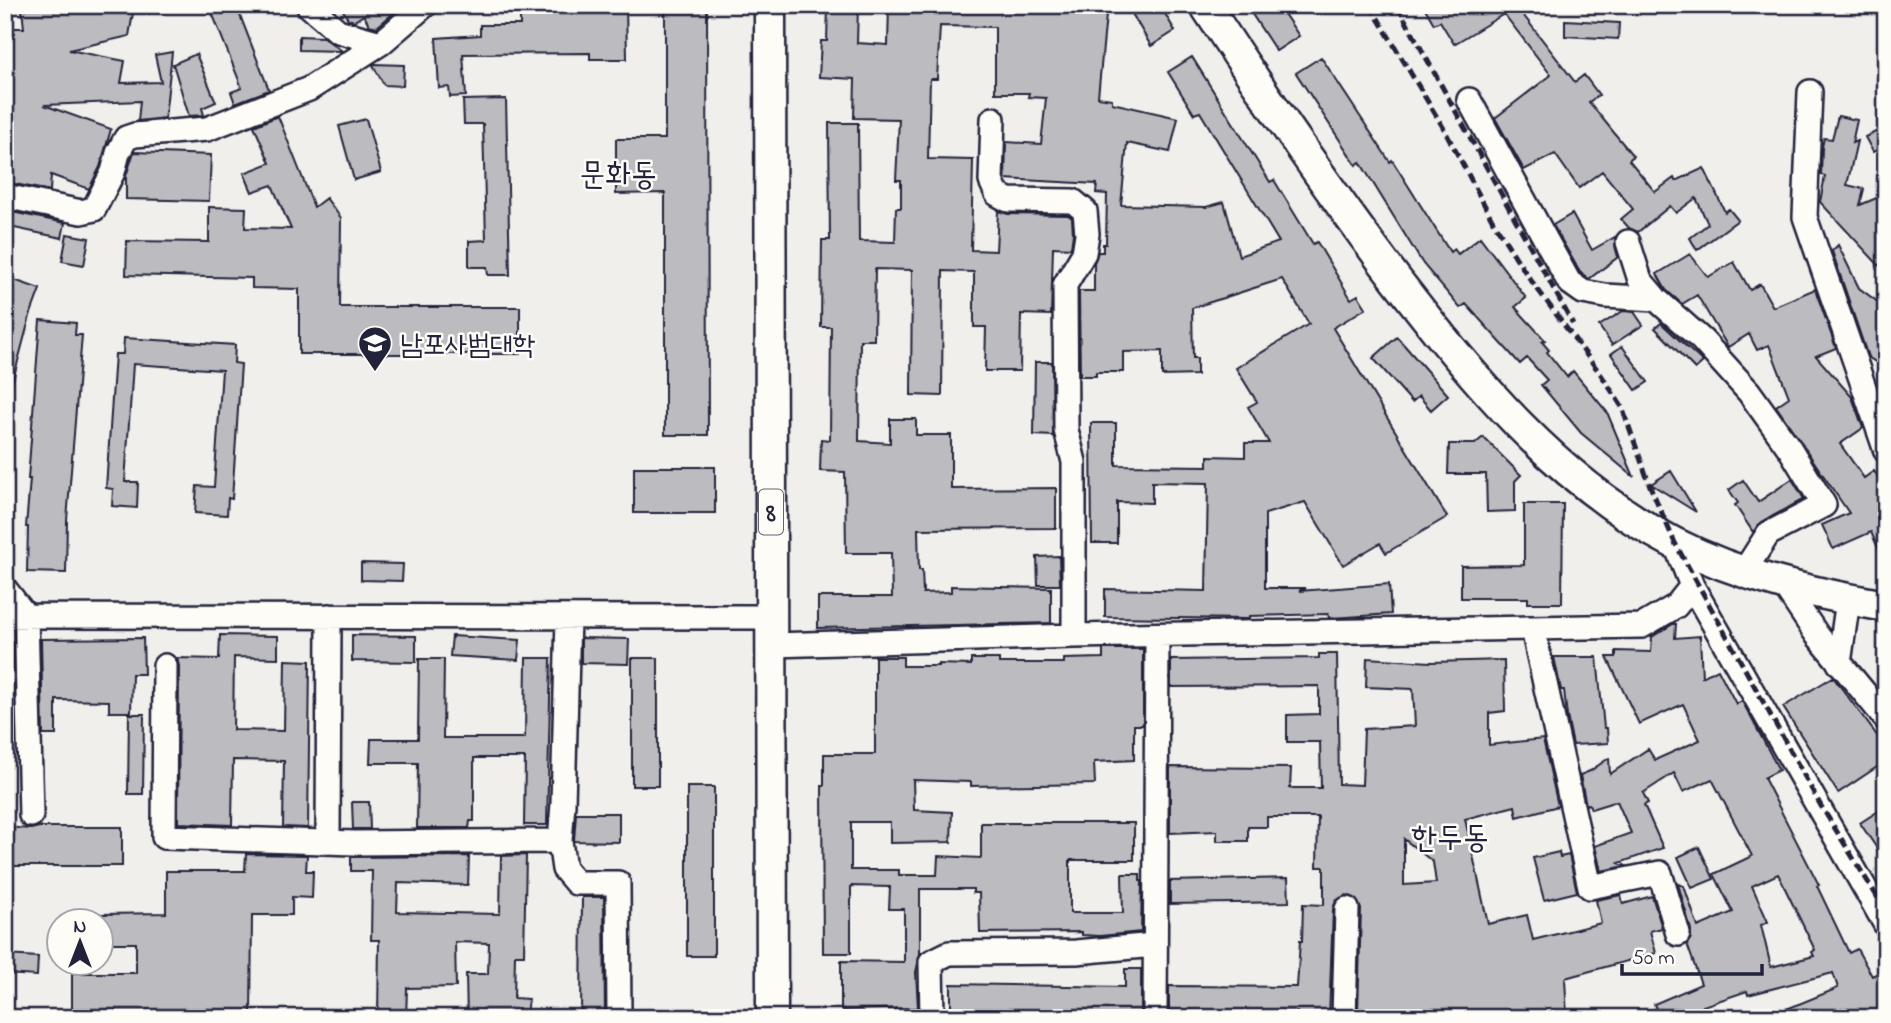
<svg xmlns="http://www.w3.org/2000/svg" width="1891" height="1023" font-family="'Indie Flower','Poor Story',sans-serif">
<rect width="100%" height="100%" fill="#f0efec"/>
<filter id="ink" filterUnits="userSpaceOnUse"><feTurbulence type="fractalNoise" baseFrequency=".0143" numOctaves="2"/><feDisplacementMap in="SourceGraphic" scale="14" xChannelSelector="R" yChannelSelector="G"/><feConvolveMatrix kernelMatrix="1 2 1 2 8 2 1 2 1" color-interpolation-filters="sRGB"/></filter>
<g filter="url(#ink)">
<path fill="#bcbcc0" stroke="#22223b" stroke-width="2" fill-rule="evenodd" d="M59 5H140L133 13 129 36 69 50 125 61 121 83 161 82 155 55 172 52 165 118 138 121 140 101 44 105 111 129 100 167 89 189 51 175 50 191 5 182V28H24L22 9Z
M209 5H236L269 90 235 103 231 92 242 88Z
M340 5H403L377 27 369 25 364 15 354 21 348 19Z
M520 5H626L627 59H590V53L463 54 466 96 450 97 449 87 439 88 436 38 480 35V25H520Z
M665 5H707L708 435H665V193L616 194V139H665Z
M828 5H858L857 43 888 45 889 5H1030V8L1086 13 1087 5H1107L1098 97 1112 99V103L1178 118 1170 152 1127 143 1121 205 1206 207 1224 202 1239 256 1279 242 1200 112 1194 114 1168 72 1192 57 1270 182 1274 180 1313 244 1317 242 1351 299 1358 295 1366 308 1333 328 1447 517 1386 553 1380 543 1343 565 1305 502 1265 514V588H1306L1299 591 1389 584 1391 614 1347 617 1329 618 1328 614 1249 616V619L1105 617V589L1206 591 1208 483 1152 482V503L1117 502V543H1092L1091 423H1116V465L1208 466V456L1245 457V443H1269L1248 407 1257 402 1236 368 1309 324 1282 279 1192 308 1193 358H1197V375L1162 376V351L1123 352V372H1096V376H1080L1079 291H1094V263L1098 252H1103V244H1106L1107 194 1096 193 1097 184 1005 179 1006 142 1041 144 1046 98 1028 97 1029 93H995V27L940 26 937 79H930L928 159 973 160 971 250 996 251 998 211 1008 214 1068 215 1072 218 1073 234 1071 248 1053 247 1051 315 1021 314 1020 371H985L986 327H974V272L943 271 942 396 911 395 912 270 875 269 874 340H860L859 441 890 443V419H916V435H951V489L1056 488V528L918 529 919 570H922L923 593 951 592V586L1051 588V623L818 628V597H892L891 553H846L845 472 820 471 821 439 830 440 831 327H821L822 240H830L829 123H858L859 241 895 242 896 208H901V180H896L899 119 854 118 855 79 819 77 821 41H827Z
M1127 5H1160L1175 31 1151 46Z
M1246 5H1278L1299 36 1276 51Z
M1423 5H1519L1517 7 1575 82 1584 75 1599 95 1589 102 1633 156 1629 160 1655 192 1674 178 1676 181 1704 168 1725 212 1729 209 1738 220 1697 250 1690 238 1708 224 1696 198 1676 213 1670 206 1638 232 1629 228 1621 219 1633 209 1602 171 1579 188 1555 154 1524 170 1495 118 1551 75 1504 14 1454 44 1440 21 1434 24Z
M1565 20 1619 23 1618 39 1565 36Z
M299 36 323 37 342 51 299 50Z
M196 54 216 102 202 108 204 115 189 116 173 64Z
M1321 57 1390 162 1392 160 1450 252 1454 249 1458 254 1480 237 1526 298 1515 307 1545 340 1542 342 1549 350 1547 352 1567 377 1573 371 1607 412 1634 477 1581 433 1541 385 1547 380 1527 358 1520 364 1466 304 1460 308 1423 264 1360 162 1356 165 1296 73Z
M374 64 404 65 403 86 384 85 373 65Z
M506 99 510 275H488L487 267H469V241L486 240 483 124H464L463 100Z
M278 116 314 207 326 198 341 218 340 307H520V354H299V289L252 288V278L126 275 127 241 209 242V207L246 208 245 228 291 229 272 185 252 192 244 173 270 163 254 126Z
M1838 116 1857 120 1852 143 1857 141 1847 185 1864 189 1860 205 1886 194V273L1820 202 1825 176 1821 175 1822 147 1824 138 1832 139Z
M366 119 381 172 354 180 339 126Z
M1886 127V146L1873 152 1865 137Z
M134 152 211 155 209 201 126 199V176Z
M7 211 65 223 62 238 5 226Z
M1572 214 1592 250 1615 237V246L1618 257 1589 279 1580 272 1553 225Z
M67 234 89 238 84 265 62 261Z
M1838 245 1859 288 1886 308V369L1868 357 1832 251Z
M1690 254 1708 277 1734 262 1750 290 1760 284 1773 307 1815 289 1836 348 1816 356 1852 397 1863 428 1840 444 1864 478 1874 471 1886 488V566L1871 532 1833 549 1822 525 1849 513 1776 406 1789 397 1769 345 1757 350 1749 334 1728 347 1697 295 1682 304 1666 290 1657 274Z
M14 280 40 289 30 316 10 391 5 390V306Z
M1623 311 1634 312 1643 325 1612 345 1599 326Z
M40 320 76 323 75 335H82L67 520 66 573 27 572 28 527H26L30 479H28Z
M1661 323 1703 362 1695 369 1655 328Z
M1397 337 1448 395 1431 410 1419 396 1412 402 1373 358Z
M124 338 235 345 234 363 241 364 232 499 228 498 227 515 195 513 197 486 214 487 222 370 133 364 125 482H138L137 508 112 506 113 489 106 488 115 354H123Z
M1622 346 1648 382 1636 390 1611 354Z
M1035 362H1052L1053 436 1034 435Z
M1483 437 1521 475 1515 481V511L1487 512 1486 474H1448L1449 444H1475Z
M634 467H715V513H634Z
M1671 471 1696 512 1651 484Z
M1792 479 1804 499 1762 522 1753 532 1735 505 1738 503 1729 490 1743 480 1758 502Z
M1524 504H1563L1562 603H1528V598H1461V566L1524 565Z
M1059 556 1060 585H1038L1037 557Z
M361 563 403 564 402 581 361 580Z
M1673 624H1676L1675 638 1700 636 1702 677 1718 669 1736 704 1742 701 1754 723 1779 770 1764 778 1819 885 1817 886 1849 953 1857 949 1872 976 1886 969V1018H1765L1838 988 1833 973 1748 995 1747 991 1703 1006 1708 1018H1660L1654 1004 1701 984 1687 944 1691 938V930L1678 884 1684 886 1698 927 1733 912 1714 874 1752 856 1712 779 1683 792 1674 773 1643 793 1648 803 1644 805 1663 848 1619 863 1626 866 1601 871 1595 846 1631 833 1617 801 1591 809 1589 804 1586 805 1580 775 1590 771 1609 758 1610 774 1648 749 1655 760 1700 740 1683 704 1639 724 1607 657H1616V651L1651 652 1652 637ZM1778 874 1815 950 1812 952 1814 956 1771 967 1761 925 1768 922 1752 886Z
M220 635 278 636V658L234 657 233 730 284 731 285 660 310 661 308 828 283 827 284 761 233 760 232 825 178 823 179 666 177 658 219 659Z
M352 635 416 636V662L352 661Z
M452 636 520 640 518 660 450 656Z
M143 638 144 674H132L131 712H109V701L56 700V735H43L41 639Z
M581 638 629 639 628 664 581 663Z
M1103 649H1143V725H1134V760L1094 762 1095 784 971 786V782L913 780 914 810 952 812 951 842 890 843V822H851V870H899V875H937L938 856 981 858V823H1134V860H1070V913H1123L1122 874H1140V881H1142L1141 932 1100 936 1082 935V932L980 933 979 893H973V889H920V954L916 972 918 1008 841 1010V961L904 962V909H889L890 887 851 886V953H823L822 786H824V754H875V657H903V666H938V664L971 665V659H999V663H1064V659L1103 658Z
M1319 654H1337L1339 784 1362 785 1364 729 1415 726 1413 689 1366 687 1367 658 1431 662 1504 660 1505 711 1489 713V745L1543 739 1558 806 1517 817 1515 806 1465 819 1488 924 1527 915 1533 940 1601 923 1596 900 1621 895 1623 904 1652 896 1662 928 1650 931 1656 953 1565 978 1567 1018H1516V1016L1462 1017V1015L1446 1014 1361 1015 1358 1013 1361 909 1355 898 1347 895 1336 901 1333 909 1329 1018H1297V1012L1169 1011V986L1297 987 1300 941H1302L1303 904 1324 905V867H1317L1318 817H1267V827H1248V841H1217V831L1170 833V767L1291 768 1290 788H1321L1320 742H1287V715L1319 714V686L1171 687V660L1319 658ZM1404 839 1433 862 1436 883 1404 885Z
M1554 657H1597L1604 728H1607L1608 743 1573 745 1567 716 1564 690H1561Z
M526 658H551L547 825H524L525 758H474V821H470L469 828H417L418 763H370L371 739H418L419 659H444L443 738H525Z
M632 658H658V786H632Z
M1833 677 1879 738 1886 733V761L1838 793 1783 707Z
M129 714H144L143 794H128Z
M687 787H714V956H687Z
M352 802H369L370 829H353Z
M1886 806V862L1860 823Z
M576 813H619V842L574 841Z
M5 827 31 829 39 827H122V866H5Z
M1699 847 1714 879 1692 888 1678 857Z
M1559 852 1560 857 1569 855 1577 892 1544 900 1533 858Z
M246 854 307 855 306 871H313L312 898 292 897V915H252L251 1018H72V973H136V943H102V914L166 913V871H245Z
M526 855 524 955H515L514 998 528 999 526 1015 501 1013V1018H467L466 974H488L489 943 455 942 456 987 407 988 406 1018H378L379 940H371L372 871H351V857L469 856 468 885 398 883 397 912 500 914 501 856Z
M1288 878 1289 902 1170 904V881Z
M582 897H604L605 1018H581Z
M5 955 38 957 37 976 5 974Z
M1125 969H1141V1018L951 1013V984L1125 987Z"/>
<g fill="none" stroke-linecap="round" stroke-linejoin="round">
<g stroke="#22223b" stroke-width="28">
<path id="minor" d="M308 5 338 31 381 43
M1810 92 1805 217 1886 451
M1469 100 1569 282 1583 292 1605 296 1656 299
M993 119 991 181 997 194 1008 200 1073 201 1085 211 1087 234 1084 253 1065 285 1066 430 1074 462V636
M5 196 81 212 94 209 113 172 118 153 126 138 135 135 207 129 309 89 381 43 425 5
M1628 242 1640 280 1656 299 1702 340 1749 392 1790 449 1824 505 1768 534 1743 573
M1675 543 1692 586 1886 925
M1785 587 1817 635 1886 719
M5 589 26 616 31 815
M5 616 771 617
M568 617 563 804 560 841 564 869 576 883H618L619 1018
M1533 629 1590 887 1660 873 1678 934
M772 645 1074 636 1642 626 1676 606 1692 586
M1839 663 1848 600
M165 666 164 837 355 843 560 841
M328 841 329 616
M932 1018 931 962 949 953 1076 952 1155 945
M1155 1018 1157 635
M1344 1018 1347 909"/>
</g>
<g stroke="#22223b" stroke-width="35">
<path id="major" d="M770 5 772 1018
M1205 5C1266 98 1328 190 1396 279 1474 380 1558 483 1674 543 1741 577 1812 593 1886 606"/>
</g>
<use href="#minor" stroke="#fdfcf7" stroke-width="23"/>
<use href="#major" stroke="#fdfcf7" stroke-width="30"/>
<path stroke="#22223b" stroke-width="5" stroke-dasharray="10 5" stroke-linecap="butt" d="M1370 5 1443 127 1494 223 1527 275 1602 376 1622 407 1650 486 1675 543 1821 806 1886 911
M1397 5 1573 324"/>
</g>
</g>
<defs>
<g id="university-pin" transform="scale(1.75)"><path d="M0 17L-7.5 6A9.5 9.5 0 1 1 7.5 6Z" fill="#22223b" stroke="#fdfcf7"/><path d="M0-5L7-2L0 1L-7-2ZM-4 1L0 2.5L4 1V4Q0 6-4 4Z" fill="#fff"/></g>
</defs>
<g fill-rule="evenodd">
<use href="#university-pin" x="375" y="343"/>
</g>
<g text-anchor="middle" stroke-width="5" stroke-linejoin="round" paint-order="stroke">
<rect fill="#fdfcf7" stroke="#646373" stroke-width="2" x="759" y="489.5" width="24" height="45" rx="5"/>
<g font-size="26" font-weight="bold" fill="#22223b">
<text x="771" y="521">8</text>
</g>
<g font-size="28" fill="#22223b" stroke="#fdfcf7" text-anchor="start">
<text x="400" y="353">남포사범대학</text>
</g>
<g font-size="32" fill="#22223b" stroke="#fdfcf7">
<text x="618" y="184">문화동</text>
<text x="1450" y="847">한두동</text>
</g>
</g>
<rect width="1891" height="1023" fill="none" stroke="#fdfcf7" stroke-width="28"/>
<rect x="14" y="14" width="1863" height="995" fill="none" stroke="#22223b" stroke-width="2.5" filter="url(#ink)"/>
<g transform="translate(80 942)"><circle r="33" fill="#fdfcf7" stroke="#a5a5ac" stroke-width="2"/>
<path d="M0-5L12 26L0 18L-12 26Z" fill="#22223b"/>
<text y="-10" font-size="19" font-weight="bold" text-anchor="middle" fill="#22223b">N</text>
</g>
<path d="M1622 964v10h140v-10" fill="none" stroke="#22223b" stroke-width="3.5"/>
<text x="1632" y="964" font-size="21" fill="#22223b" stroke="#fdfcf7" stroke-width="5" paint-order="stroke">50 m</text>
</svg>
